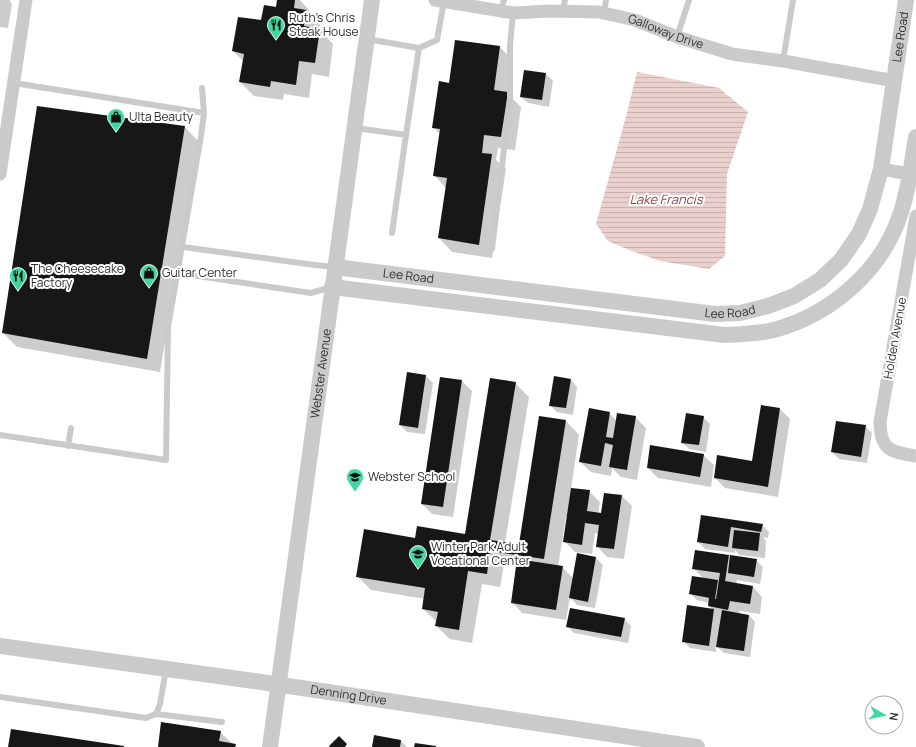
<svg xmlns="http://www.w3.org/2000/svg" width="916" height="747" font-family="Manrope,sans-serif">
<defs>
<pattern id="water-rules" width="6" height="5" patternUnits="userSpaceOnUse"><rect width="6" height="5" fill="#ead0cd"/><path d="M0 2.5h6" fill="none" stroke="#c9b3b0"/></pattern>
</defs>
<rect width="100%" height="100%" fill="#fff"/>
<path fill="url(#water-rules)" d="M637 72 719 88 748 112 727 174 725 256 709 269 660 261 629 250 608 241 596 224 627 113Z"/>
<path fill="#0003" d="M0 0H10V2L12 4 8 28 0 27Z
M278 0H300L309 10V14L320 25 319 29 333 44 329 77 312 74 309 98 284 94 283 100 254 96 240 82 243 61 233 51 262 21 277 8Z
M500 47 513 61 508 94 521 107 515 150 498 148 496 160 506 169 492 258 452 252 439 238 446 188 434 175 440 134 433 127 450 84Z
M525 71 546 74 553 81 549 107 528 103 521 97Z
M185 127 198 141 160 372 17 347 3 333Z
M426 376 433 383 425 434 407 432 400 425Z
M571 380 577 387 573 415 557 412 550 405Z
M462 381 472 391 453 517 432 514 422 504Z
M515 383 529 397 505 543 520 546 566 421 579 435 571 489 589 491 600 502 598 514H602L622 496 632 506 624 559 607 557 597 546 599 534 595 533 592 554 575 552 565 542 568 517H566L558 567H562L574 579 596 558 603 565 595 608 577 605 570 597 566 620 522 613 512 602 517 566 504 564 500 587 482 584 472 643 450 639 436 626 437 622 423 609 425 599 371 590 357 576 415 539 466 535Z
M762 406 780 409 790 419 778 497 725 488 715 478 753 462Z
M609 413 616 420 635 417 646 428 637 480 621 477 612 468 611 476 591 472 580 462Z
M703 417 710 424 706 452 689 449 682 442Z
M865 426 872 433 867 463 839 459 832 452Z
M703 455 714 465 711 487 658 478 648 468Z
M702 517 762 525 769 532 768 538 763 537 766 541 765 558 739 555 735 550V553L705 549 698 542Z
M729 556 731 558 756 560 763 567 760 584 737 580 736 584 752 586 762 597 760 614 740 611 739 614 749 615 755 622 750 657 724 653 716 646V652L690 648 683 641 713 610 709 606V603L697 600 690 593 704 579 693 568Z
M624 619 631 626 628 643 574 633 567 626Z
M220 732 233 744 238 747H159Z
M401 741 407 747H373Z"/>
<path fill="#171717" d="M277 0H295L294 8 306 10 304 26 320 29 315 63 299 61 296 85 271 81 270 87 239 82 244 54 232 51 238 17 261 20 264 5 276 7Z
M455 40 500 46 494 90 508 92 501 137 484 135 482 153 492 154 479 245 438 238 447 178 433 176 440 129 432 128 439 81 449 83Z
M524 70 546 73 542 100 520 97Z
M37 106 185 126 147 359 2 333Z
M407 372 426 375 418 428 399 425Z
M554 376 571 379 566 408 549 406Z
M440 377 462 380 443 507 421 504Z
M490 378 516 382 490 540 519 544 539 416 566 420 544 559 490 551 487 574 468 571 459 630 435 626 438 612 422 609 425 588 356 577 364 529 415 538 417 526 465 534Z
M761 405 780 408 768 487 714 478 717 455 752 461Z
M589 408 610 412 606 437 613 438 617 413 636 416 627 470 609 467 613 445 605 443 601 466 579 462Z
M686 413 704 416 699 445 681 443Z
M836 421 866 425 861 457 831 452Z
M650 445 704 454 700 477 647 468Z
M571 488 590 490 587 511 601 513 604 493 622 495 614 549 596 547 599 525 585 523 582 545 563 542Z
M701 515 763 524 761 532 731 527 728 547 697 542Z
M734 530 760 533 758 551 732 548Z
M695 550 729 555 725 581 753 586 750 604 730 601 728 610 708 606 709 598 716 599 720 573 692 569Z
M577 553 596 557 588 602 569 598Z
M730 555 757 559 754 577 728 573Z
M517 559 563 566 556 610 511 603Z
M692 576 718 580 715 599 689 594Z
M687 605 714 609 709 646 682 642Z
M570 608 625 618 621 637 566 627Z
M722 610 749 615 744 651 716 647Z
M161 722 221 731 219 741 236 744 235 747H158Z
M11 729 124 746V747H8Z
M374 735 401 740 400 747H372Z
M339 736 347 744 345 747H330L329 746Z
M415 743 436 746V747H414Z"/>
<g fill="none" stroke-linecap="round" stroke-linejoin="round">
<path stroke="#cacaca" stroke-width="6" d="M501 11 504 0
M563 11 565 0
M604 13 606 0
M677 37 689 0
M419 48 437 40 444 1
M783 61 793 0
M14 83 204 113
M356 128 406 135 419 48 367 39
M392 233 406 135
M183 247 315 265 334 267
M492 249 510 99V46L513 13
M178 273 311 293 332 287
M0 435 166 460 168 327 201 136 204 113 202 88
M68 446 71 428
M0 697 146 718 156 714 160 704 166 669
M156 714 222 722"/>
<g stroke="#cacaca" stroke-width="13">
<path id="s1" d="M435 0 513 13 550 11 599 12 635 20 677 37 732 54 783 61 895 81"/>
<path d="M881 169 910 174"/>
<path d="M0 174 26 0"/>
<path d="M916 216 880 422C880 450 891 452 916 456"/>
</g>
<g stroke="#cacaca" stroke-width="16">
<path id="s2" d="M335 267 715 314 740 313 768 306 794 296 820 280 841 260 859 234 870 209 881 169 906 0"/>
<path d="M332 287 725 335C742 334 758 334 774 330 832 314 883 270 901 212 909 188 912 162 916 137"/>
<path id="s3" d="M0 646 254 681 697 747"/>
<path id="s4" d="M270 747 372 0"/>
</g>
</g>
<defs>
<g id="restaurant-pin" transform="scale(0.9)"><path d="M0 17L-7.5 6A9.5 9.5 0 1 1 7.5 6Z" fill="#42d79f" stroke="#fff"/><path d="M-5-6h1v4h1v-4h1v4h1v-4h1v5L-1.5 .5V6h-2V.5L-5-1ZM5-6V6H3V1.5H1.5Q1.5-4 5-6Z" fill="#111"/></g>
<g id="shop-pin" transform="scale(0.9)"><path d="M0 17L-7.5 6A9.5 9.5 0 1 1 7.5 6Z" fill="#42d79f" stroke="#fff"/><path d="M-5-2.5h2.3a2.7 3.5 0 0 1 5.4 0H5L5.5 6h-11ZM-1.5-2.5h3a1.5 2.3 0 0 0-3 0Z" fill="#111"/></g>
<g id="school-pin" transform="scale(0.9)"><path d="M0 17L-7.5 6A9.5 9.5 0 1 1 7.5 6Z" fill="#42d79f" stroke="#fff"/><path d="M0-5L7-2L0 1L-7-2ZM-4 1L0 2.5L4 1V4Q0 6-4 4Z" fill="#111"/></g>
</defs>
<g fill-rule="evenodd">
<use href="#restaurant-pin" x="276" y="25"/>
<use href="#shop-pin" x="116" y="117"/>
<use href="#shop-pin" x="149" y="273"/>
<use href="#restaurant-pin" x="18" y="276"/>
<use href="#school-pin" x="355" y="477"/>
<use href="#school-pin" x="418" y="554"/>
</g>
<g text-anchor="middle" stroke-width="4" stroke-linejoin="round" paint-order="stroke">
<g font-size="12" fill="#303030" stroke="#fff" text-anchor="start">
<text x="289" y="22">Ruth's Chris<tspan x="289" dy="14">Steak House</tspan></text>
<text x="129" y="121">Ulta Beauty</text>
<text x="31" y="273">The Cheesecake<tspan x="31" dy="14">Factory</tspan></text>
<text x="162" y="277">Guitar Center</text>
<text x="368" y="481">Webster School</text>
<text x="431" y="551">Winter Park Adult<tspan x="431" dy="14">Vocational Center</tspan></text>
</g>
<g font-size="12" fill="#303030" stroke="#fff">
<text dy="4" stroke="none"><textPath href="#s1" startOffset="235">Galloway Drive</textPath></text>
<text dy="4" stroke="none"><textPath href="#s2" startOffset="758">Lee Road</textPath></text>
<text dy="4" stroke="none"><textPath href="#s2" startOffset="74">Lee Road</textPath></text>
<text dy="4" stroke="none"><textPath href="#s2" startOffset="398">Lee Road</textPath></text>
<text transform="translate(895 338) rotate(-80)" y="4">Holden Avenue</text>
<text dy="4" stroke="none"><textPath href="#s4" startOffset="377">Webster Avenue</textPath></text>
<text dy="4" stroke="none"><textPath href="#s3" startOffset="352">Denning Drive</textPath></text>
</g>
<g font-size="13" font-style="italic" fill="#8c4a44" stroke="#fff">
<text x="666" y="204">Lake Francis</text>
</g>
</g>
<g transform="translate(884 715) rotate(99)"><circle r="19" fill="#ffffff" stroke="#acacac"/>
<path d="M0-3L7 15L0 10L-7 15Z" fill="#42d79f"/>
<text y="-6" font-size="11" font-weight="bold" text-anchor="middle" fill="#303030">N</text>
</g>
</svg>
